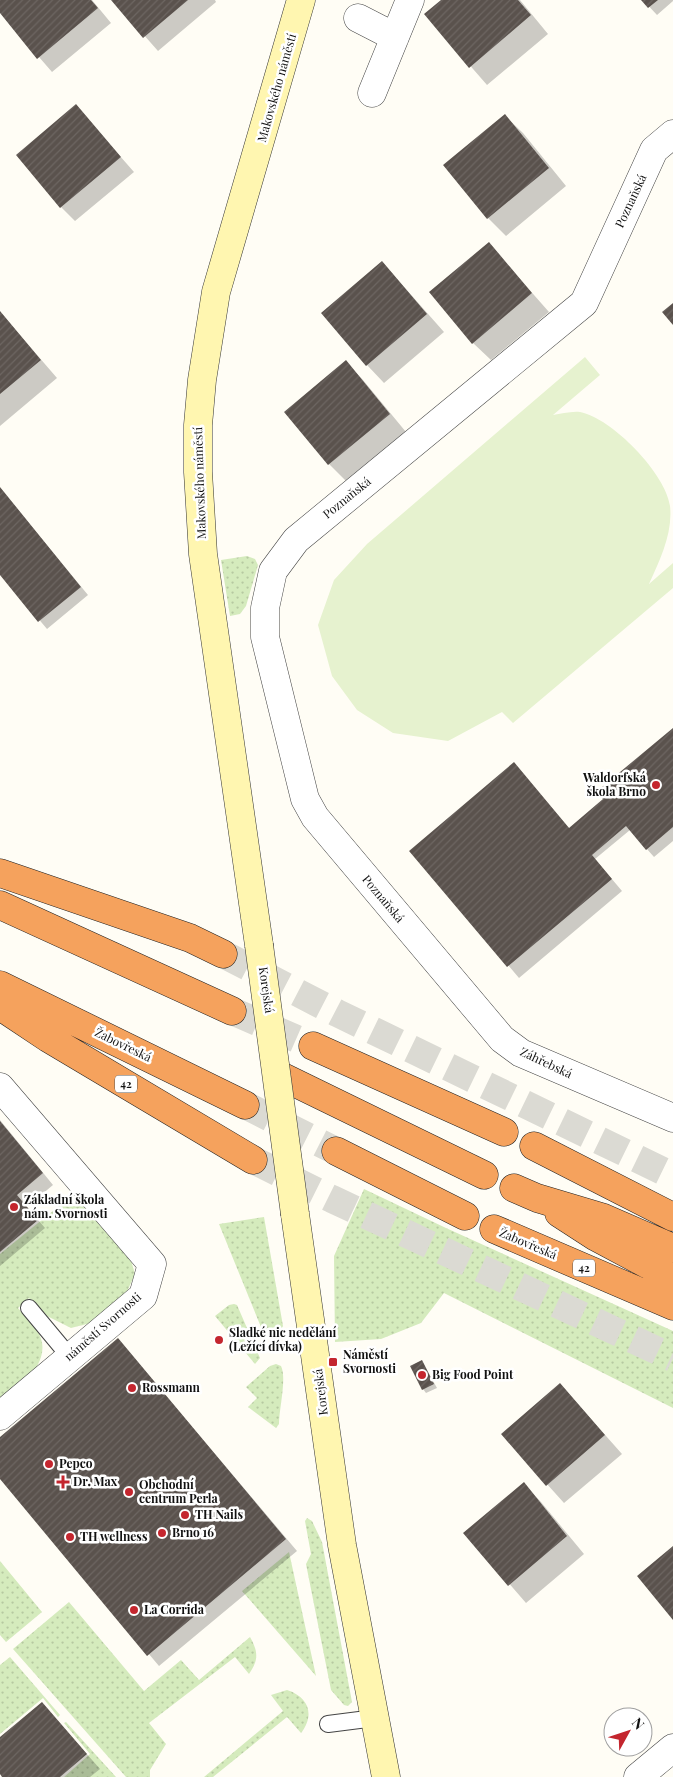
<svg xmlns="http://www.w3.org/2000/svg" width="673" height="1777" font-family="'Playfair Display',serif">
<defs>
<pattern id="grass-dots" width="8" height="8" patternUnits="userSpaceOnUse" patternTransform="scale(1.25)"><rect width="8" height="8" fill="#d5ebbd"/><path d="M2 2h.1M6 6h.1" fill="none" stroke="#b6c8a1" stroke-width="1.8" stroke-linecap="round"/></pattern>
<pattern id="building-hatch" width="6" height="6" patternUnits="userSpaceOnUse" patternTransform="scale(1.25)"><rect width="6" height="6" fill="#5a524d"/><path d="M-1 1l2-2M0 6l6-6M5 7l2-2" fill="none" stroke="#6d6662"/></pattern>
</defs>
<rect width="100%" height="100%" fill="#fffdf5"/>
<path fill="url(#grass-dots)" d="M247 556 255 559 258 565 246 606 240 614 230 616 221 560Z
M81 1188 126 1243 135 1274C116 1316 116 1317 71 1328L43 1314 29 1298 18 1308C25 1317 35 1325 40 1336 52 1364 17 1389 0 1407V1254Z
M364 1189 446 1228 673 1331V1408L444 1293 421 1323 381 1339 335 1342 334 1256Z
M264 1217 283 1326 279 1334C272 1336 269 1336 263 1332L219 1224Z
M234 1304 237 1305 260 1358 255 1364 215 1316 229 1305Z
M276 1364 281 1366C287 1378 279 1409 279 1424L276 1428 248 1407 257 1398 246 1387 270 1366Z
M307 1518 312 1521 322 1542 352 1702 348 1706 344 1705 331 1690 306 1564 311 1554 305 1521Z
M289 1552 316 1676 242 1591Z
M0 1561 42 1612 6 1642 0 1635Z
M69 1602 144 1691 181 1660 199 1680 250 1637C258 1651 259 1660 249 1674L235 1657 149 1723 166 1744 150 1770V1777H126L13 1649Z
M10 1657 60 1715 58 1717 43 1698 0 1734V1665Z
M287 1690C309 1697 315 1715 301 1733L287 1717 213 1777H204L283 1711 271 1695Z
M66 1722 116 1777H64L90 1754 64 1723Z"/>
<path fill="#e6f2cf" d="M585 357 600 375 553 415C561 414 571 411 580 412 612 418 666 474 670 506 673 533 660 560 649 584L673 563V588L513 723 502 712 448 741 393 733 357 710 332 676 318 625 334 580 367 544Z"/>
<path fill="#0003" d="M2 0H92L111 23 52 72 0 12V2Z
M113 0H215L216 2 158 51Z
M443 0H520L548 34 487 85 426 15Z
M643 0H673V1L657 15Z
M76 106 134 172 75 221 61 207Z
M505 116 523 133 566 186 506 236 488 218Z
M489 244 549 312 491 360 473 343Z
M382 262 444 332 384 383 367 365Z
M0 312 57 378 0 426Z
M346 362 363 380 406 432 347 482 329 464Z
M0 488 88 595 47 629 0 573Z
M673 730V841L654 857 630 830 595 859 622 891 519 978 411 851 514 764 570 829 604 799Z
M0 1120 53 1185 29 1205 24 1200 22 1201 45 1228 0 1266Z
M118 1339 297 1551 159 1666 0 1478V1438Z
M422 1361 437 1388 426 1393 423 1389Z
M560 1384 622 1454 564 1503 502 1434Z
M524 1484 541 1502 584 1554 526 1603 465 1533Z
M42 1703 100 1769 90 1777H4L0 1772V1739Z"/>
<path fill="url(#building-hatch)" d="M0 0H91L98 8 37 59 0 13Z
M111 0H188L143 38Z
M441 0H518L531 15 469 68 424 14Z
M641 0H658L648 8Z
M76 104 121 157 60 208 16 155Z
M505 114 549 168 487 219 443 165Z
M489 242 532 293 472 344 429 292Z
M382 261 427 314 366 366 321 313Z
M673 303V325L662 312Z
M0 311 41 360 0 394Z
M346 360 390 414 328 465 284 412Z
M0 487 81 587 38 622 0 575Z
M673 728V827L646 850 626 826 592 855 612 879 507 967 409 851 514 762 569 828 603 799 596 792Z
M0 1121 43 1173 17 1195 38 1220 0 1252Z
M118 1338 286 1539 147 1656 0 1479V1437Z
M422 1360 434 1384 422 1390 410 1366Z
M560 1383 605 1435 546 1486 501 1434Z
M524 1482 567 1536 508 1586 463 1533Z
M673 1546V1620L637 1576Z
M42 1702 87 1754 60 1777H2L0 1774V1737Z"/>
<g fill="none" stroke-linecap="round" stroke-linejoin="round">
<path stroke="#dbdad3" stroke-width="28" stroke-dasharray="28 14" stroke-linecap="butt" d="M223 954 337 1013 673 1176
M232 1011 313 1046
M245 1105 336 1151
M253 1160 332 1199 673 1358"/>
<g stroke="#444" stroke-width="18">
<path id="lane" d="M29 1308 69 1356
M328 1724 375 1718"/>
</g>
<g stroke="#444" stroke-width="29">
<path id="street" d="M358 18 395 37
M372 93 410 0
M673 134 654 150 584 303 296 540 273 571 265 608V637L305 799 315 817 502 1039 521 1053 673 1118
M0 1087 152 1264 143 1296 0 1416
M638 1777 673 1748"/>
</g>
<g stroke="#333" stroke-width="29">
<path id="secondary" d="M259 945 203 554 198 472V425L202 380 216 292 301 0
M295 1214 342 1545 386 1777"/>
</g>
<g stroke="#222" stroke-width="29">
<path id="highway" d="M0 873 190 938 223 954
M0 905 232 1011
M0 985 245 1105
M0 1006 48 1038 253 1160
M313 1046 504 1132
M277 1074 484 1175
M534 1146 673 1217
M336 1151 465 1216
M514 1188 537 1198 604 1218 673 1248
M559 1213 596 1237 673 1278
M494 1229 673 1306"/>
</g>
<use href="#lane" stroke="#fff" stroke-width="16"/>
<use href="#street" stroke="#fff" stroke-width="28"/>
<use href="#secondary" stroke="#fff6b0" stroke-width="28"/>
<use href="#highway" stroke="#f5a25d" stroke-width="28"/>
<g stroke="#333" stroke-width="29" stroke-linecap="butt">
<path id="secondary-bridge" d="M259 945 295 1214"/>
</g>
<use href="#secondary-bridge" stroke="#fff6b0" stroke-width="28"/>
</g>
<g fill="#c4262e" stroke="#fff" stroke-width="2">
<circle cx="656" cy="785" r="5"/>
<circle cx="14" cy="1207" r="5"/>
<circle cx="219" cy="1340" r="5"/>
<rect x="328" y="1357" width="10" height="10" rx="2.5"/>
<circle cx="422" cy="1375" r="5"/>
<circle cx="132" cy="1388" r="5"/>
<circle cx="49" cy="1464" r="5"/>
<path d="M60.5 1474.5h5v5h5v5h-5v5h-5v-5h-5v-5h5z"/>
<circle cx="129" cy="1492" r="5"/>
<circle cx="185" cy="1515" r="5"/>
<circle cx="162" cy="1533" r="5"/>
<circle cx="70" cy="1537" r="5"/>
<circle cx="134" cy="1610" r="5"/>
</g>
<g text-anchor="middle" stroke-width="5" stroke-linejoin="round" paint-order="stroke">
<g fill="#fff" stroke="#585858" stroke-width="1">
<rect x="115" y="1075.5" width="22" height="17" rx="4"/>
<rect x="573" y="1259.5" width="22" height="17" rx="4"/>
</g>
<g font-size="11" font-weight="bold" fill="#111">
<text x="126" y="1088">42</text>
<text x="584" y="1272">42</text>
</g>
<g font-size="12" fill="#111" stroke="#fff">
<text transform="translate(277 88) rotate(-74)" y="4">Makovského náměstí</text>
<text transform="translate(631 201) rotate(-65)" y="4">Poznaňská</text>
<text transform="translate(200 483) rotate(-92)" y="4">Makovského náměstí</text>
<text transform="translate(347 498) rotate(-39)" y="4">Poznaňská</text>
<text transform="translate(383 899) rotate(50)" y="4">Poznaňská</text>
<text transform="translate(266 990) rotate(82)" y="4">Korejská</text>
<text transform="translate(123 1045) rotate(26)" y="4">Žabovřeská</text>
<text transform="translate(546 1063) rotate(25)" y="4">Záhřebská</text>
<text transform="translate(528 1244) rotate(23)" y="4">Žabovřeská</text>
<text transform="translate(103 1327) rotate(-41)" y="4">náměstí Svornosti</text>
<text transform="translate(321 1392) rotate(-97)" y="4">Korejská</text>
</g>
<g font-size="12" font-weight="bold" fill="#111" stroke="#fff" text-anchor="start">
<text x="646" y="782" text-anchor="end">Waldorfská<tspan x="646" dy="14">škola Brno</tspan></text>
<text x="24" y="1204">Základní škola<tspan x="24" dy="14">nám. Svornosti</tspan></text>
<text x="229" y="1337">Sladké nic nedělání<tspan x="229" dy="14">(Ležící dívka)</tspan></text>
<text x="343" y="1359">Náměstí<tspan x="343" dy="14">Svornosti</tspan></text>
<text x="432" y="1379">Big Food Point</text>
<text x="142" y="1392">Rossmann</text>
<text x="59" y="1468">Pepco</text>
<text x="73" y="1486">Dr. Max</text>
<text x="139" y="1489">Obchodní<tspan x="139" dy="14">centrum Perla</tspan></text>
<text x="195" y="1519">TH Nails</text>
<text x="172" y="1537">Brno 16</text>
<text x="80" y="1541">TH wellness</text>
<text x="144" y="1614">La Corrida</text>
</g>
</g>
<g transform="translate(628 1732) rotate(50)"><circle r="24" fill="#ffffff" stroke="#a0a0a0"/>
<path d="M0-4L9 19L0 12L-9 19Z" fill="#c4262e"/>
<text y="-8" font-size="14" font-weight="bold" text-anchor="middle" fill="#111111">N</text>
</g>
</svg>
